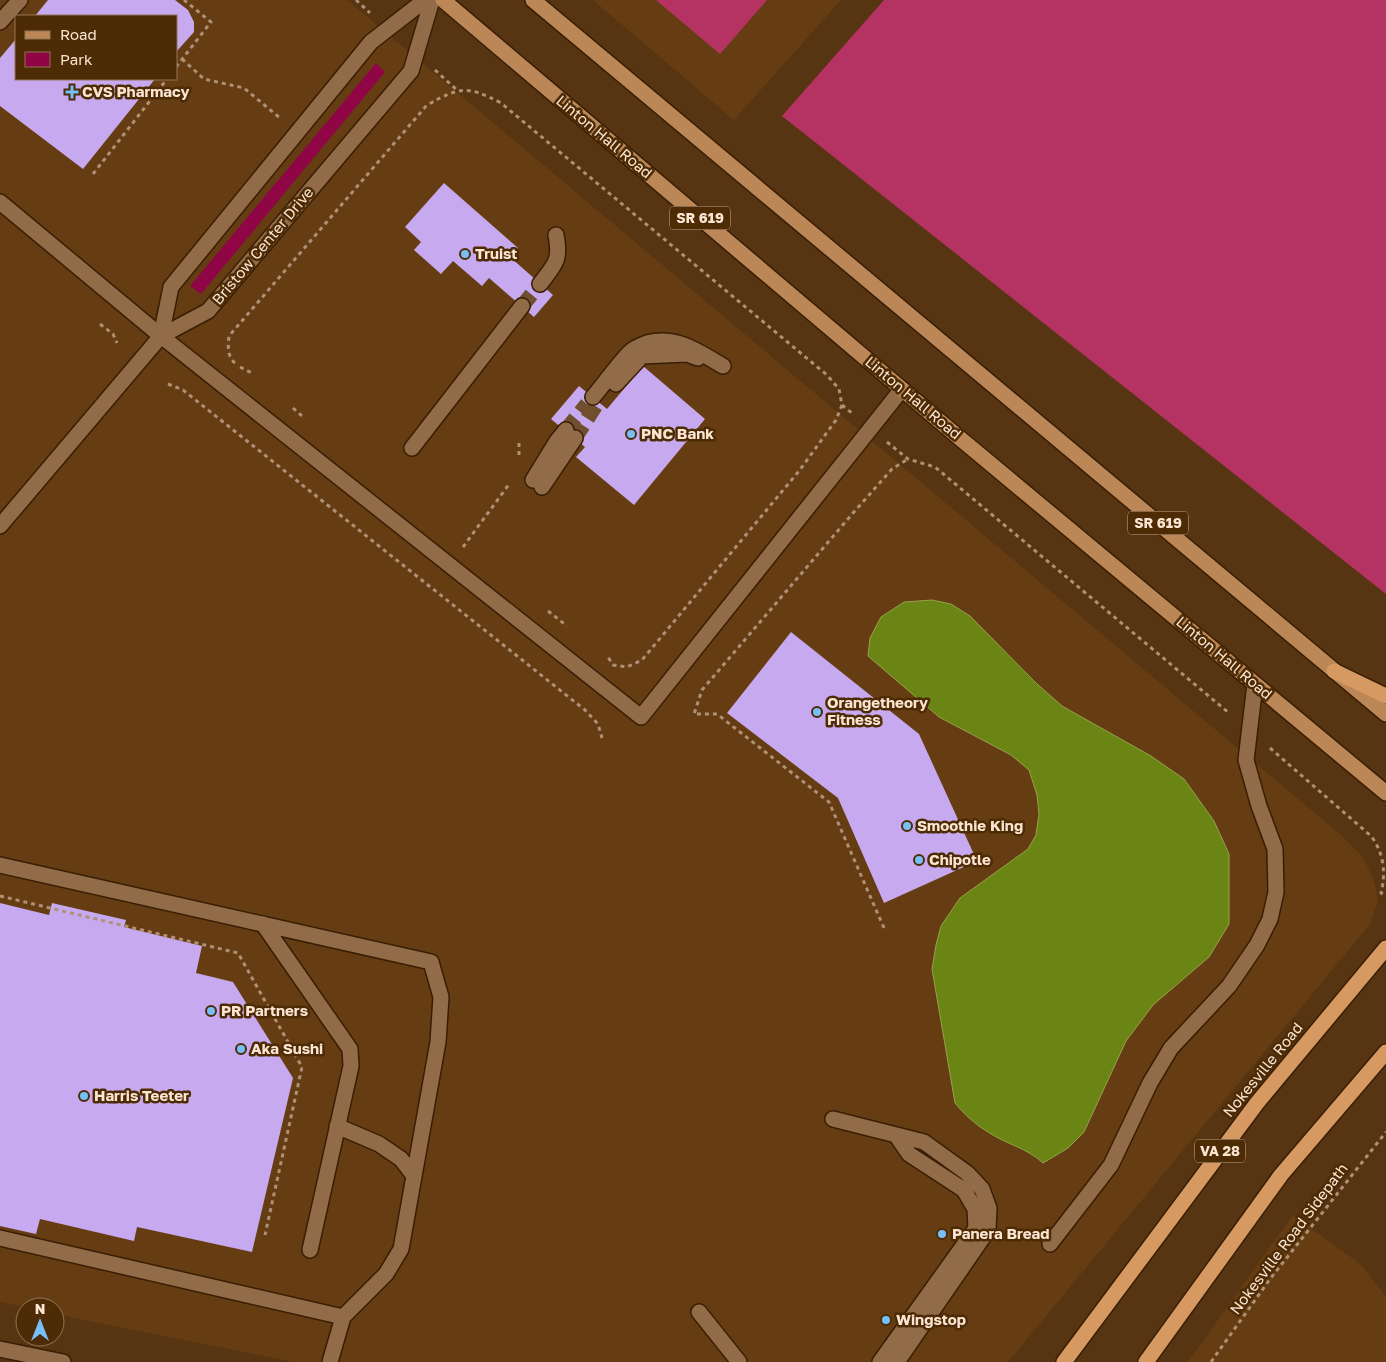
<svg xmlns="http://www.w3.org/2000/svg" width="1386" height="1362" font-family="'Golos Text',sans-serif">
<rect width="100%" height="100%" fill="#583512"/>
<path fill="#663d13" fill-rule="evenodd" d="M0 0H347L1342 836 1363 857 1373 879 1378 899 1370 924 1008 1362H294L55 1314V1307H25L0 1302ZM16 16H176V79H16Z
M593 0H841L734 120Z
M1293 1215 1360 1264 1386 1297V1362H1188Z"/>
<path fill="#900545" d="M376 63 385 72 201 294 190 286Z"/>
<path fill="#b43362" d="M656 0H767L720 54Z
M884 0H1386V594L782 116Z"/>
<path fill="#6b8514" stroke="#96a24d" d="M932 600 951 604 970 616 1036 683 1062 706 1151 756 1184 779 1214 821 1229 854V924L1209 957 1153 1005 1126 1041 1084 1132 1068 1148 1043 1163C1027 1148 1006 1144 988 1132 976 1125 964 1114 955 1103L932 969 936 945 941 926 960 898 1028 849 1036 835 1039 814 1037 795 1029 770 1011 755 939 717 868 656 870 638 881 617 904 602Z"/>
<path fill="#c6a9ee" d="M48 0H175L188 10 194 22V32L176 52V16H35Z
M16 39V79H155L83 169 0 106V58Z
M444 183 518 248 510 257 553 295 534 317 489 278 482 286 453 261 441 274 414 250 421 242 405 227Z
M643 366 705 419 634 505 576 457 585 447 551 419 579 386 607 409Z
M791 632 919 734 977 861 884 903 838 798 727 713Z
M0 903 49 915 52 903 126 920 124 927 202 946 196 973 233 982 293 1078 252 1252 137 1227 134 1241 40 1219 36 1234 0 1226Z"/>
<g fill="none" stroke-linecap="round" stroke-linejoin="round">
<path stroke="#704f2f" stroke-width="15" stroke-dasharray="15 8" stroke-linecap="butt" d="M522 306 540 284
M566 430 587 404
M575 438 598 402"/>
<g stroke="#381e04" stroke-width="18">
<path id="minor" d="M0 22 20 0
M0 202 161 336 641 717 902 389
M540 284C555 264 561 261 556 235
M161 336 171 287 371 42 425 0
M616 384 642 356 687 354 698 358
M593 397C605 383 617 365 630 352 634 348 642 345 647 343 676 335 699 352 723 366
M412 448 522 306
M533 480 557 441 566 430
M542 487 575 438
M0 526 161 336 208 311 411 71 432 0
M0 865 431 962 441 997 438 1042 401 1249 386 1274 343 1317 330 1362
M263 924 350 1049 351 1066 310 1250
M833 1119 924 1142 967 1173 982 1189 989 1208 988 1230 897 1362
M337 1126 379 1144 401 1159 414 1176
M0 1238 343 1317
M1050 1244 1111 1165 1150 1083 1171 1048 1229 986 1257 945 1270 919 1276 892 1275 849 1259 806 1246 760 1255 684
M699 1312 739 1362
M0 1349 63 1362
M880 1362 976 1228 975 1209 964 1190 909 1154 896 1135"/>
</g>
<g stroke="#381e04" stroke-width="18">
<path id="major" d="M443 0 956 435 1386 793
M533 0 1386 714"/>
</g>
<g stroke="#381e04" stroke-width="18">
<path id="highway" d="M1334 671 1386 696
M1064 1362 1257 1103 1386 948
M1146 1362 1281 1175 1386 1052"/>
</g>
<path stroke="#ae9177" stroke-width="3" stroke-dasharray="4 4" stroke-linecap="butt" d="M356 0 370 13
M182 59 204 79 244 88 280 118
M176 67 211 22 184 0
M435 70 458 91
M93 174 167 79
M100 324 113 334 117 343
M235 363C227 356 228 346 229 336L427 105C460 87 467 85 501 103L827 375 839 389 842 405 836 420 799 471 642 660 627 667 613 665 608 657
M240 367 252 373
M168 384 183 390 585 710 598 724 602 738
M842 405 853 414
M293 408 302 416
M887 442 908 459 935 467 1229 713
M519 443V457
M463 547 510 483
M548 611 567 626
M1270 748 1371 836C1384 853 1386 873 1381 893L1386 896
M0 896 238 953 302 1067 265 1235
M884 928 829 802 717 714H694L702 690 853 513 892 469 908 459
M1211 1362 1270 1279 1386 1132"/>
<use href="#minor" stroke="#926b49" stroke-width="15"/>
<use href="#major" stroke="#bb8757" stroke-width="15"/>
<use href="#highway" stroke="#d69961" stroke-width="15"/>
</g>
<g fill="#77bff7" stroke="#4d2b05" stroke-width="2">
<path d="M69.5 84.5h5v5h5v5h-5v5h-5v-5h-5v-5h5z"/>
<circle cx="465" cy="254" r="5"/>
<circle cx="631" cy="434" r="5"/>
<circle cx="817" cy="712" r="5"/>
<circle cx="907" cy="826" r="5"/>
<circle cx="919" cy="860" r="5"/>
<circle cx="211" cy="1011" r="5"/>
<circle cx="241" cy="1049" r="5"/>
<circle cx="84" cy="1096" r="5"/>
<circle cx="942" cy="1234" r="5"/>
<circle cx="886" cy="1320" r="5"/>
</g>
<g text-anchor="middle" stroke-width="5" stroke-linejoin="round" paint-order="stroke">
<g fill="#4d2b05" stroke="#c7ad94" stroke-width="1">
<rect x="670" y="206.5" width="60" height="23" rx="4"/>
<rect x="1128" y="511.5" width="60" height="23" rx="4"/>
<rect x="1195" y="1139.5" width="50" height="23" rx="4"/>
</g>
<g font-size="14" font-weight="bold" fill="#fbe5d2">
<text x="700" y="223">SR 619</text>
<text x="1158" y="528">SR 619</text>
<text x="1220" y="1156">VA 28</text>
</g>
<g font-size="15" font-weight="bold" fill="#fbe5d2" stroke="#4d2b05" text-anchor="start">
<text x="82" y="97">CVS Pharmacy</text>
<text x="475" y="259">Truist</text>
<text x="641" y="439">PNC Bank</text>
<text x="827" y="708">Orangetheory<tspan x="827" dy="17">Fitness</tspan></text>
<text x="917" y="831">Smoothie King</text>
<text x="929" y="865">Chipotle</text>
<text x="221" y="1016">PR Partners</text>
<text x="251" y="1054">Aka Sushi</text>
<text x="94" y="1101">Harris Teeter</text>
<text x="952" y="1239">Panera Bread</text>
<text x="896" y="1325">Wingstop</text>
</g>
<g font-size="15" fill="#fbe5d2" stroke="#4d2b05">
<text transform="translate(604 137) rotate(40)" y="5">Linton Hall Road</text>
<text transform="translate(263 246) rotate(-50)" y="5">Bristow Center Drive</text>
<text transform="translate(913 398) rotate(40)" y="5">Linton Hall Road</text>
<text transform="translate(1224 658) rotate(40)" y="5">Linton Hall Road</text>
<text transform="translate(1263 1070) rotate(-51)" y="5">Nokesville Road</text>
<text transform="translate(1289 1239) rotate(-53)" y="5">Nokesville Road Sidepath</text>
</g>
</g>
<rect x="15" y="15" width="162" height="65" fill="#4d2b05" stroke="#937557"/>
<rect x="25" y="31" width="25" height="8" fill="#bb8757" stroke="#937557"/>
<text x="60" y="40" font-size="15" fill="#fbe5d2">Road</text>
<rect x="25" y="52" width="25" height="15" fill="#900545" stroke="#937557"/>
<text x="60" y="65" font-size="15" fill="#fbe5d2">Park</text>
<g transform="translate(40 1322)"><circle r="24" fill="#4d2b05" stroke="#937557"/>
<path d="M0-4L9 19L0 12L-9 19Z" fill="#77bff7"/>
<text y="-8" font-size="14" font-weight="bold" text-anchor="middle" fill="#fbe5d2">N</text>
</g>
</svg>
